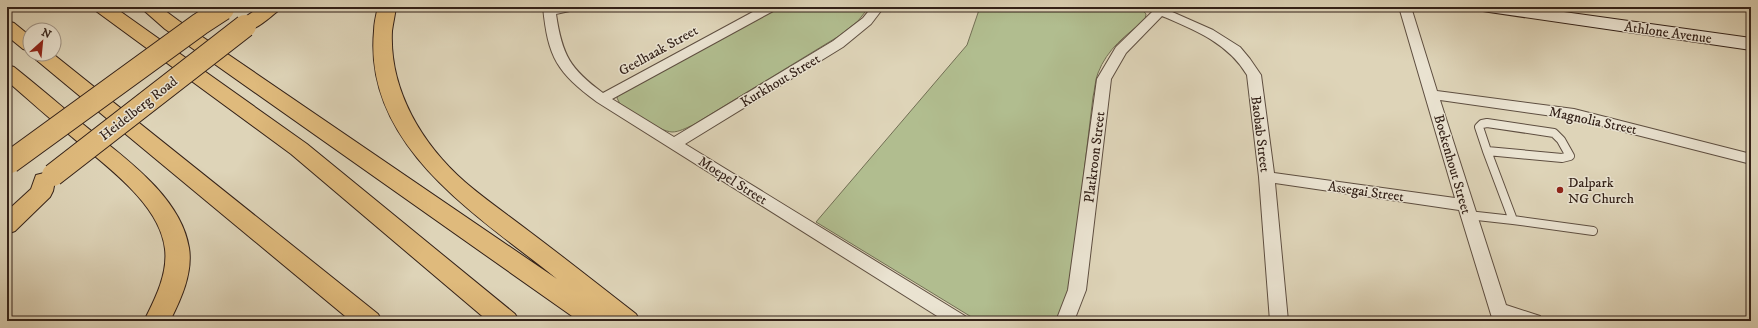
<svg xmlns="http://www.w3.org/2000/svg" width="1758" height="328" font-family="'IM FELL DW Pica',serif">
<rect width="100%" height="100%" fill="#ded4b8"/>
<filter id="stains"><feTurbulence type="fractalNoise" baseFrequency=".005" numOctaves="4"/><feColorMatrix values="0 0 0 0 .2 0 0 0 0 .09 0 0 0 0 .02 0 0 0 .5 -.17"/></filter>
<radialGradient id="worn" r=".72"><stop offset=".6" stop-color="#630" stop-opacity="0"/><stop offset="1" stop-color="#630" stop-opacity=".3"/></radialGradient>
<path fill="#b1bd8f" stroke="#726f54" d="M777 7H869L858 21 839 36 693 125C686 128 679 132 672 132 658 131 632 112 620 104L617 98 619 93 623 90Z
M980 7H1140L1146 14 1145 20C1126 35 1107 49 1098 73 1095 80 1095 89 1093 97L1070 289 1057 321H978L816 222 967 45Z"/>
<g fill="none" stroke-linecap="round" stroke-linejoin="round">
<g stroke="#5e4e40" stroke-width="10">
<path id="service" d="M1487 123 1554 133 1561 140 1570 156 1562 158 1487 151 1479 127 1482 124Z
M1468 215 1513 220 1487 151
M1513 220 1593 231"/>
</g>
<g stroke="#5e4e40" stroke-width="2">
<path id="minor" d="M543 7H576L574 10 556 14C562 55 570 69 603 93L762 7H777L775 10 612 99 674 137 833 41 863 18 872 7H884L871 24 843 47 685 144 965 316 968 321H945L597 102C557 72 548 58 543 7Z
M1144 7H1161L1213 30 1240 47 1250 59 1261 75 1274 173 1455 198 1399 7H1411L1437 91 1574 109 1751 154V164L1574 119 1440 100 1506 305 1540 316 1543 321H1493L1459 210 1275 183 1288 321H1270L1259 177 1247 75C1228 43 1195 30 1162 16L1126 53 1111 79 1086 290 1074 321H1056L1068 290 1097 79 1116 47 1152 12Z"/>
</g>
<g stroke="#332118" stroke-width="2">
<path id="secondary" d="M1480 7H1528L1751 38V50L1489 12 1483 11Z"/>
</g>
<g stroke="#332118" stroke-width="2">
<path id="primary" d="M260 7H281L278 11C267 19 254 34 238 30L236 26 238 22Z"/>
</g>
<g stroke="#332118" stroke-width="2">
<path id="motorway" d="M93 7H114L307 144 515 314 519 321H488L291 154 96 11Z
M140 7H160L179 21 557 279C479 216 363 147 374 31 374 23 376 15 378 7H396C395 15 393 23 392 31 389 90 422 144 465 182 486 200 508 215 530 232 566 259 601 287 636 314L640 321H579L165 29Z
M7 21 14 23 30 36V51L23 49 7 36Z
M31 54H53L378 314 382 321H351L34 58Z
M7 65 14 67C38 86 61 106 84 125 122 156 181 196 189 248 193 273 181 299 170 321H144C155 299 168 274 165 249 160 203 104 165 72 137 50 119 29 100 7 81Z
M44 173 52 175 55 181 53 191 50 197 15 231 7 234V211L31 189 36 175Z"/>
</g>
<use href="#service" stroke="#eae3d1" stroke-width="8"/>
<use href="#minor" fill="#eae3d1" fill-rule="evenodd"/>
<use href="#secondary" fill="#eae3d1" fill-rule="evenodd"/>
<use href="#primary" fill="#dfba7c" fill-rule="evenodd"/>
<use href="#motorway" fill="#dfba7c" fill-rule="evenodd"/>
<g stroke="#332118" stroke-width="24" stroke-linecap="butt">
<path id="primary-bridge" d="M10 162 200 24 223 9
M53 175 245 26"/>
</g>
<use href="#primary-bridge" stroke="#dfba7c" stroke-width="22"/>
</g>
<circle fill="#8f2418" stroke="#eae3d1" stroke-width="1.5" cx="1560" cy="190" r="4"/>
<g text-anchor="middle" stroke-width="3" stroke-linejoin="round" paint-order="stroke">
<g font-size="14" fill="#332118" stroke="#eae3d1">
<text transform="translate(1668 32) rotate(8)" y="5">Athlone Avenue</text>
<text transform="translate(658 50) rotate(-29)" y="5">Geelhaak Street</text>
<text transform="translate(780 80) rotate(-31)" y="5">Kurkhout Street</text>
<text transform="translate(138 108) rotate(-38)" y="5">Heidelberg Road</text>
<text transform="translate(1593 120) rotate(12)" y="5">Magnolia Street</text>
<text transform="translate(1261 134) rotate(83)" y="5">Baobab Street</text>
<text transform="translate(1094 157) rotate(-83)" y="5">Platkroon Street</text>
<text transform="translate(1453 164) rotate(74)" y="5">Boekenhout Street</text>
<text transform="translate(733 180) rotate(32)" y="5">Moepel Street</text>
<text transform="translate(1366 191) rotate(8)" y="5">Assegai Street</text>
</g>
<g font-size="14" fill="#332118" stroke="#eae3d1" text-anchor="start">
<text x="1568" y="187">Dalpark<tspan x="1568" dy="16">NG Church</tspan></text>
</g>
</g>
<rect width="1758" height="328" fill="none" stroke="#ded4b8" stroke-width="24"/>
<rect x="8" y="8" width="1742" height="312" fill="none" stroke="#332118" stroke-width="2"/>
<rect x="12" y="12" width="1734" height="304" fill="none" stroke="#332118"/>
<g transform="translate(42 42) rotate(27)"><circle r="19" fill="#eae3d1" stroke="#a19587"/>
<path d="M0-3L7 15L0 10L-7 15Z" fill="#8f2418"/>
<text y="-6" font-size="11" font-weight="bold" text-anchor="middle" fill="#332118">N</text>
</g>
<rect width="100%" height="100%" filter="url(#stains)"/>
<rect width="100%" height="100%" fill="url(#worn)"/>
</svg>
